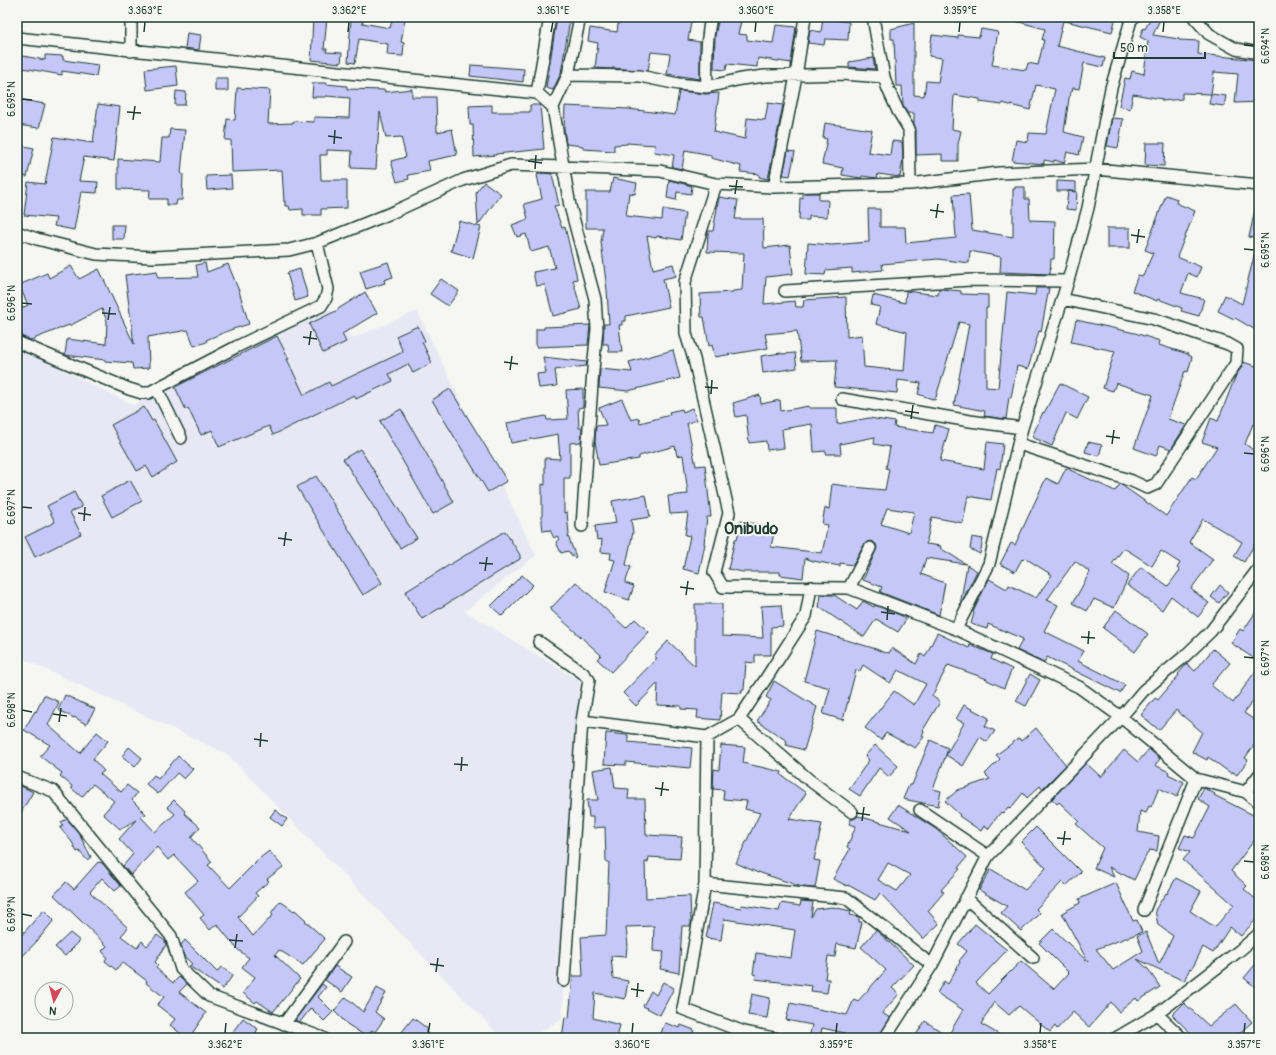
<svg xmlns="http://www.w3.org/2000/svg" width="1276" height="1055" font-family="Pangolin,sans-serif">
<rect width="100%" height="100%" fill="#f6f6f2"/>
<filter id="ink" filterUnits="userSpaceOnUse"><feTurbulence type="fractalNoise" baseFrequency=".025" numOctaves="2"/><feDisplacementMap in="SourceGraphic" scale="8" xChannelSelector="R" yChannelSelector="G"/><feConvolveMatrix kernelMatrix="1 2 1 2 8 2 1 2 1" color-interpolation-filters="sRGB"/></filter>
<g filter="url(#ink)">
<path fill="#e7e8f4" d="M330 310 353 338 417 311 536 555 465 611 580 681 573 752 562 1019 529 1038H502L227 754 17 656V347L133 405Z"/>
<path fill="#c5c7f9" stroke="#1f3d34" fill-rule="evenodd" d="M313 17H327L324 49H327L326 52 342 53 341 63 311 60Z
M393 17 405 19 401 42 404 43 403 56 387 55 388 44 359 39 355 63 348 62 351 19 363 20 362 23 390 28Z
M557 17 570 19 561 73 553 90 546 88Z
M619 17H692L688 40 700 42V79L667 74 670 54 651 52 648 71 612 68V69L595 68 598 43 588 41 590 28 617 32Z
M719 17H742L738 34 747 35V40L773 43 776 25 796 27 791 63 758 58 757 67 727 64 726 70 714 69 715 36Z
M1012 17H1064L1057 46 1105 58 1103 67 1084 63 1079 89 1073 88 1072 92H1070L1064 132 1083 137 1079 155 1067 152 1064 163 1054 160V162L1044 160V164L1012 161 1016 140 1028 142 1029 133 1046 134 1055 89 1036 85 1030 110 1002 103V105L980 102V99L954 95 952 129 961 131 958 144V161H942V154L916 155V129L914 124V113H907L903 105 902 86H896L894 39H891V29L914 23V95L924 96 926 81 938 82 942 58 929 56 932 35 958 38V35L979 37 981 29 998 32 992 65 1026 70 1028 63 1038 65 1044 40H1042L1045 29 1012 20Z
M1066 17H1116L1112 32 1065 21Z
M1151 17H1161L1153 35 1179 39V40L1199 41 1198 54 1259 60V102L1235 103 1238 74 1214 72 1211 94 1226 96 1224 106 1209 104 1211 94 1182 93V99L1162 101V99L1133 94 1130 109 1119 106 1125 78 1130 79 1132 71 1144 74 1148 41 1140 37 1143 28 1145 29Z
M823 18 849 22 848 40 825 39 824 45 808 43 810 30 821 32Z
M187 33 201 35 199 50 185 48Z
M17 55 45 60V55L63 56V60L98 65 96 76 62 71V75L17 67Z
M873 58 875 69 849 67V62Z
M471 65 524 69 523 82 470 76Z
M176 66 178 86 147 90 145 69Z
M215 78H228V91H215Z
M313 83H326V84L347 86V89L385 90V92L412 89V97H436L437 132 452 129 457 155 428 161 430 171 408 175 409 179 397 182 391 161 406 157 401 137 386 138 380 112 376 169 351 168 352 151 327 150V155H320L321 180H347V208L321 209V215H303V209L290 210 289 206H285V201L284 202 282 170 232 172 231 140H225L227 119 235 120 237 88 270 90 268 124 293 123V121L314 122V117L349 118 350 98 326 96V97H312Z
M176 91 186 92 185 105H175Z
M679 91 706 94 719 93 714 132 745 139 747 118 765 120 768 103 783 105 768 179 759 177V174L740 172 741 166 711 158V155L685 150 682 169 672 167 674 155 654 152 655 145 627 143V144L614 145V151L583 149V146L566 144 564 129 565 106 629 109 675 115Z
M17 99 45 104 39 128 17 125Z
M98 104 120 107 114 161 84 157 79 181 98 182 97 193 81 192 74 230 54 226 56 218 24 215 28 182 45 184 54 137 93 143Z
M492 105V112H530V105H540L544 149 496 154V155L474 157 473 125H470L469 106Z
M1112 118 1123 119 1118 148 1107 146Z
M825 123 872 130 868 152 890 155 892 141 902 142 903 158 900 177 878 174 877 178 862 176 861 178 842 175 843 168 822 164 827 139 823 138Z
M170 129 185 130 181 174H183L182 200H177L176 205H167V199H149L150 190 118 189V159L160 162 162 138H169Z
M1146 143H1165L1164 166 1145 165Z
M19 145 34 148 27 177 17 175V152Z
M788 151 795 152 790 176 783 175Z
M544 173 552 174 559 205 554 206 562 228 565 227 576 273 577 279 573 280 581 309 553 316 545 285 536 286 533 272 555 268 549 247 531 252 526 234 517 237 512 225 528 219 524 204 542 199 537 175Z
M231 175 232 188 207 190 206 176Z
M613 178 637 183 635 194 629 193 626 216 662 220 663 209 685 213 681 240 657 236 656 238 647 236 653 269 673 264 676 276 663 279 669 307 626 316V321H622V325H619L622 352H609L608 344H603L604 324H609L607 290 601 242 603 228H586V192H610Z
M669 180 692 186 691 194 677 192 676 200 667 198Z
M1057 181 1076 182V191H1057Z
M484 182 501 194 478 225 476 192Z
M1015 187H1025V199H1029L1030 220 1055 221 1054 259H1051L1050 274 1000 272 1001 257 970 251 969 263 938 259 882 264 883 270 852 273V268L826 270 825 275 806 274 808 243 832 245 869 242 868 209H880V227H905L906 243 956 238 953 195 969 194 972 230 1013 237V189H1015Z
M1068 191 1077 192 1076 210 1066 209Z
M803 193H819V200H828L827 217 809 216V220H799L800 198H803Z
M1166 195 1177 199 1176 203 1195 211 1177 257 1201 267 1197 277 1188 273 1181 293 1204 299 1199 316 1181 311 1182 308 1158 299 1157 301 1132 291 1138 275 1143 276 1153 253 1145 250Z
M719 197 738 200 735 219H763L764 248 790 245 793 274 766 277 764 304 795 301 796 307H803L804 300 846 297 847 337 862 335 864 367 904 371 907 332 876 324 880 307 871 305 873 295 905 303 906 291 938 295 939 289H941L961 291V294L988 295V308H986V387L998 388 1007 292 1035 295 1036 288H1049L1041 332 1039 331 1028 369 1017 366 1011 398 1009 397 1006 419 984 416 985 411 954 405 969 324 959 322 935 400 918 394 921 383 898 380 897 393 834 387 837 360 801 361 797 331 765 334 768 348 715 357 712 345 709 346 704 317H701L700 294 733 292V291L742 290 744 253 707 252 708 233 709 231H713Z
M1255 210H1259V239L1249 237Z
M459 221 481 227 473 258 451 251Z
M112 225H125L124 239H112Z
M1107 228H1130V248H1107Z
M1255 252H1259V332L1235 318 1234 319 1218 311 1225 295 1242 304Z
M388 262 393 277 384 280 385 283 366 289 360 271Z
M205 263 207 272 228 264 239 291 249 324 230 330 206 340 207 342 194 346 188 330 148 337 149 368 133 369 132 363 105 361V360L65 355 67 339 106 344 107 321 102 309 69 326V325L31 340 23 337 17 322V310L28 305 19 285 47 273 49 278 71 266 79 279 99 269 134 344 125 275 157 271 158 278 198 277 196 265Z
M300 269 308 297 295 301 287 273Z
M441 279 459 291 448 306 430 294Z
M365 292 377 313 342 334 346 342 323 353 309 324 338 310V309Z
M1076 320 1135 333 1160 341 1159 345 1188 354V355L1192 357 1188 372 1185 371 1168 419 1186 425 1171 449 1160 445 1156 456 1134 448 1153 395 1116 383 1113 391 1103 388 1115 351 1071 342Z
M590 325 588 345 536 347V329H544V327Z
M418 326 425 341 422 342 432 363 413 373 408 364 389 374 393 381 356 399 354 395 273 435 269 426 219 447 212 430 201 435 188 408 186 410 175 387 277 336 289 359H287L304 395 329 382 331 386 403 352 396 336Z
M673 350 680 378 628 391 599 388 600 369 632 372 629 362Z
M781 353V354L795 353 797 368 763 373 761 356Z
M543 357 587 362 586 366 555 370 557 386 539 388 537 374 546 373Z
M1243 362 1259 367V426L1253 424 1245 444 1259 454V537L1244 562 1234 556 1242 542 1203 519 1189 542 1213 559 1191 589 1209 603 1198 617 1171 596 1162 610 1127 585 1141 567 1168 586 1180 570 1177 568 1180 563 1161 551 1152 566 1124 548 1112 564 1129 576 1114 608 1094 599 1087 611 1073 603 1090 572 1075 561 1047 600 1058 605 1044 631 1084 651 1078 661 1125 685 1120 693 1047 657 1044 663 1017 650 1023 639 988 624 987 629 971 624 974 613 973 612 989 579 1007 589 1009 585 1036 598 1052 575 1025 558 1023 560 1022 559 1015 572 1000 564 1011 543 1015 545 1046 478 1058 484 1066 468 1115 491 1120 484 1166 516 1192 477 1196 479 1217 447 1202 442 1211 418 1218 421 1236 375 1242 367Z
M1060 383 1088 397 1077 419 1066 413 1052 446 1032 437 1043 412 1044 413Z
M450 389 507 481 488 492 432 400Z
M583 389V407L578 408 579 428H582L581 442 570 443V478H564V513L567 512 569 535 568 536 576 557 574 558 568 551 561 553 556 542 559 539 557 536 554 538 550 530 543 531 542 523V484L545 485V458L560 459 558 434 511 443 507 423 546 416 547 420 568 419 566 390Z
M760 395 761 404 780 400 781 411 809 406V408H837V424L869 418 895 422 894 427 933 433 935 425 949 429 940 461 984 469 987 442 1003 444 1000 469 997 468 991 500 968 496 963 523 932 517 926 544 941 546 940 548 966 564 926 558 921 574 945 583 939 615 880 592 882 587 863 580 877 548 876 544 870 541 867 542 864 545 853 565 840 563V566L813 561 805 558 803 578 780 575V572H743L728 569 735 539H737L741 521 775 528 771 547 822 553 828 525 822 524 825 508 829 509 832 484 853 487 885 490 889 469 886 468 890 447 874 444 875 437 840 444 841 454H826V451L814 452 812 424 782 429 784 448 767 450 766 441 749 443 746 415 736 417 733 403ZM887 508 914 512 909 533 881 524Z
M622 399 631 420 639 418 640 423 670 415 669 412 682 409 683 412 692 408 697 420 687 423 696 466 705 465 711 517H707L704 544H705L699 573 683 569 690 536 685 535 688 513 670 514 668 496 688 494 683 455 677 456 675 446 639 456V459L599 465 595 441 596 426 606 425 599 408Z
M144 407 152 421 154 420 177 462 153 477 146 466 137 471 111 425Z
M401 409 454 502 433 514 380 421Z
M1088 442 1102 445 1099 456 1085 452Z
M360 449 417 538 400 548 343 459Z
M316 476 382 583 363 595 297 487Z
M130 480 142 501 112 517 101 496Z
M74 492 82 507 70 512 81 534 35 557 25 537 55 522 47 506Z
M646 495 650 517 631 520 633 532 626 565 631 567 625 583 634 586 629 600 605 592 615 560 610 559 611 553 601 552 602 539 597 540 595 526 616 523 612 501Z
M505 531 520 555V559L422 619 405 592Z
M972 537 983 539 980 554 970 549Z
M967 565 977 571 960 605Z
M522 575 533 585 502 616 491 606Z
M576 582 626 628 635 619 649 632 611 672 597 659 601 655 550 609Z
M1220 585 1228 592 1219 603 1211 597Z
M821 595H834L857 610 863 601 874 607 875 605 907 618 898 632 876 619 864 637 819 607Z
M695 604H722V636L763 638 761 606 781 605 783 626 771 627V655H755V663L746 662 744 690H742V693L722 692 720 720 697 718 698 710 681 709V706L657 705 658 683 636 706 623 693 657 658 654 656 668 641 695 666Z
M1259 607V662L1231 643 1240 629 1243 631Z
M1116 610 1148 634 1135 652 1103 628Z
M817 631 876 649 885 653 886 652 889 653 892 648 916 664 921 654 925 657 937 633 969 648 970 645 993 654 991 659 1012 669 1004 688 987 680V679L948 665 932 696 940 702 923 730 924 731 922 736 924 737 915 748 886 733 881 740 865 728 894 691 914 705 926 684 898 670 890 683 863 665 860 671 856 670 843 720 823 714 830 688 804 681Z
M1213 649 1230 663 1211 685 1233 703 1259 666V693L1244 713 1259 723V738L1245 758 1248 760 1237 775 1233 772 1232 774 1208 757 1207 760 1192 752 1202 732 1176 710 1159 730 1141 715 1155 698 1158 700 1179 675 1178 674 1187 664 1195 671Z
M1030 674 1040 680 1026 706 1016 701Z
M774 681 817 707 804 750 786 745 787 741 757 721 771 700 766 697Z
M44 695 59 702 48 725 80 753 97 732 108 741 93 759 104 771 100 774 121 792 127 785 137 793 132 800 146 814 141 817 155 832 175 814 167 807 174 800 185 811 184 813 200 827 191 837 212 862 208 865 230 888 255 863V862L269 851 283 867 267 879 269 881 255 893 258 896 238 917 253 936 273 915 271 913 280 901 294 911 295 910 306 920 305 921 325 939 303 965 279 950 275 955 300 979 273 1012 257 1001 255 1003 243 993 255 977 242 967 249 958 237 949 217 924 210 930 200 918 204 915 185 892 198 881 174 855 168 860 157 847 131 875 123 866 133 854 119 839 136 820 120 829 103 814 114 801 93 784 82 797 71 788 72 786 60 776 62 773 40 756 50 745 24 730 35 711 36 712Z
M65 695 95 709 86 724 74 717V718L58 710Z
M964 705 989 718 985 726 995 731 987 742 980 737 963 766 946 755 933 789 941 791 938 806 903 799 909 785H912L930 740 948 748 946 755 964 723 956 719Z
M1036 728 1066 765 1042 789 1040 786 1027 798 1023 793 1010 809 1008 807 1003 814 1001 812 988 829 984 826 981 831 959 816 960 815 945 801 958 790 990 779 985 774 1000 759 996 755 1019 738 1021 741Z
M606 733 628 735V742L692 748 690 768 626 762V765L604 764Z
M721 745 745 747 743 763 782 772 781 775 806 793 789 819 822 824 814 860 820 861 815 888 802 887 758 872V873L736 863 760 813 745 809 747 801 723 799 724 790 713 789 714 769 719 770Z
M875 745 898 766 889 777 879 768 860 796 849 789 869 760 865 756Z
M129 747 142 758 135 767 122 756Z
M1149 749 1160 759 1155 765 1169 772 1168 774 1184 782 1177 797 1159 788 1151 807 1149 806 1146 813 1140 811 1138 832 1159 836 1157 851 1149 850 1134 880 1109 867 1114 877 1094 868 1103 848 1076 824 1079 821 1059 802 1057 804 1052 799 1086 763 1101 777 1124 750 1138 762Z
M178 756 193 769 184 779 177 773 158 794 146 784 154 775 158 779Z
M612 767 615 788 629 789 628 799H645L646 835 682 837 680 859 649 857 648 862H645L646 898 690 896 691 921V926H682L679 973 660 969 664 952 653 951 654 926 626 927 628 946H627L626 957 611 956 613 978 628 981 625 999 595 993 593 1018 620 1025 617 1038H562L565 1017 569 1018 573 976H583L581 937 606 935 609 862H606L605 827 593 828V817H589L587 800H598L593 770Z
M21 786 33 792 17 819V793Z
M1204 788 1215 794 1214 795 1259 818V834L1231 871 1247 886 1244 889 1259 902V916L1241 936 1230 927 1213 953 1203 947 1192 969 1190 968 1184 981 1137 959 1148 969 1160 987 1138 1001 1136 998 1119 1012 1111 1002 1089 1027 1073 1012 1057 1029 1055 1026 1050 1032 1019 1006 1009 1015 994 1002 981 1024 1005 1038H914L925 1021 948 1036 963 1010 937 993 944 981 948 984 960 962 959 961 967 951 958 944 975 924 1007 950 976 983 988 994 1021 961 1054 989 1069 973 1039 943 1053 929 1088 962 1062 913 1080 903 1079 899 1116 883 1133 921 1137 920 1142 932 1096 949 1113 970 1143 951 1137 936 1146 932 1159 964 1173 936 1158 925 1155 910 1166 893 1167 894 1176 878 1201 891 1190 911 1215 927 1234 905 1183 860 1190 852 1179 848 1185 835 1194 838 1210 807 1198 799Z
M898 805 936 829 967 857 958 868 960 869 941 890 944 892 928 911 939 924 923 939 880 893 875 900 848 885 847 886 833 879 850 849 847 847 856 826 849 824 851 819H854L858 816 911 831 890 817ZM888 863 910 875 897 891 878 880Z
M275 810 287 819 282 826 270 817Z
M67 819 78 832 91 857 87 860 79 851 77 852 72 842 60 828 63 826 61 822Z
M1036 827 1081 872 1066 886 1062 882 1036 909 1040 913 1021 931 1001 913 1007 906 979 890 991 869 1025 890 1046 868 1021 842Z
M98 862 102 863 121 886 115 891 102 878 90 892 128 928 121 936 137 948 142 941 147 946 157 935 165 941 166 945 155 962 158 965 156 968 173 983 179 977 187 984 179 992 206 1013 189 1038H186L170 1025 175 1019 157 1005 164 997 146 983 147 981 122 962 116 970 105 961 107 957 102 951 107 946 54 895 66 882 74 889Z
M801 901 813 902 811 917 816 909 833 907 851 911 850 915 859 917V922H862L856 948 837 944 835 957 828 956 825 979H829L827 993 811 991 812 986 755 979 756 975 753 974 756 953 791 958 795 930 724 919 721 940 706 938 713 903 741 908 742 905 779 911 781 903 800 906Z
M44 910 54 920 37 941 17 962V940Z
M876 930 914 965 892 988 899 994 882 1013 890 1018 878 1038H844L845 1033 822 1028 820 1038H809L812 1025 786 1020 790 1003 847 1015 854 999 858 1001 886 970 861 947Z
M70 933 80 941 65 956 55 947Z
M185 940 217 972 221 967 233 975 223 989 189 966 192 964 184 956 181 945Z
M1259 960V990L1244 978Z
M335 966 352 977 342 992 325 980Z
M663 982 674 988 660 1015 643 1006 651 991 656 995Z
M322 984 326 987 318 997 333 1012 324 1021 311 1008 300 1022 295 1020Z
M377 988 386 993 375 1012 384 1019 375 1032 372 1030 367 1037 347 1024 334 1011 346 997 363 1012Z
M752 994 770 998 767 1018 748 1015Z
M1184 1003 1209 1026 1236 1004 1252 1022 1234 1038H1196L1172 1015Z
M243 1018 258 1029 256 1032 262 1038H228Z
M413 1018 428 1029 426 1032 433 1038H397Z
M665 1023 680 1028 681 1025 694 1030 693 1033 702 1037V1038H659Z"/>
<g fill="none" stroke-linecap="round" stroke-linejoin="round">
<g stroke="#1f3d34" stroke-width="14">
<path id="minor" d="M131 17V51
M580 17 568 75 553 107 570 206 595 299 597 329 593 370 582 526
M1194 17 1209 34 1236 49 1259 53
M874 23 884 77 888 89 898 111 909 129 910 184
M17 38 537 93 553 107
M568 75 640 76 678 84 707 87C706 63 706 41 711 17
M707 87 741 79 765 76 842 74 884 77
M537 93 550 17
M716 184 685 282 686 334 694 359 729 513 714 572 723 587 849 588 956 629 1079 687 1121 717 1196 779 1246 792 1259 803
M774 187 796 76 805 17
M17 232 37 239 96 254 153 257 289 250 317 243 391 213 463 180 511 165 660 171 716 184 774 187 910 184 999 173 1096 169 1259 185
M785 291 971 280 1068 281
M17 342 129 389 142 393H148L236 347 321 306 326 298 328 289 317 243
M157 389 181 438
M842 399 970 421 1022 428
M1019 444 1132 481 1147 488 1156 484 1236 363 1237 349 1228 344 1154 319 1062 299
M849 588 870 548
M956 629 989 564 1022 428 1068 281 1088 208 1111 88 1131 20 1134 17
M539 642 583 673 589 680 582 721 564 981
M739 719 808 779 852 812
M582 721 707 737 739 719 765 680 806 616 811 587
M707 737 705 884 683 1009 744 1032 774 1038
M17 777 53 791 171 936 181 969 209 996 323 1038
M1246 792 1259 775
M920 810 988 856
M705 884 846 898 932 965
M966 898 1033 958
M1144 910 1196 779
M1157 1014 1182 1038
M284 1024 344 942
M885 1038 932 965 988 856 1121 717 1143 691 1185 656 1211 631 1259 568
M1116 1038 1157 1014 1240 950 1259 934"/>
</g>
<use href="#minor" stroke="#f6f6f2" stroke-width="11"/>
</g>
</g>
<path fill="none" stroke="#1f3d34" stroke-width="1.5" d="M144 32 145 22M348 32 349 22M551 32 553 22M755 32 756 22M959 32 960 22M1163 32 1164 22M1244 45 1254 46M22 99 32 100M127 112 141 113M133 120 135 106M328 136 342 138M334 144 335 130M528 161 542 163M535 169 536 155M729 186 743 187M735 194 737 180M930 210 944 212M936 218 938 204M1131 235 1145 237M1137 243 1139 229M1244 249 1254 250M22 303 32 304M102 313 116 314M108 320 110 307M303 337 317 339M309 345 311 331M504 362 518 364M510 370 512 356M705 387 718 388M711 394 712 380M905 411 919 413M911 419 913 405M1106 436 1120 438M1112 444 1114 430M1244 453 1254 454M22 507 32 508M78 513 91 515M84 521 85 507M278 538 292 540M284 546 286 532M479 563 493 564M485 571 487 557M680 587 694 589M686 595 688 581M881 612 895 614M887 620 888 606M1081 637 1095 638M1088 644 1089 631M1244 657 1254 658M22 710 32 712M53 714 67 716M59 722 61 708M254 739 268 741M260 747 261 733M454 764 468 765M461 771 462 757M655 788 669 790M661 796 663 782M856 813 870 815M862 821 864 807M1057 838 1071 839M1063 845 1065 831M1244 861 1254 862M22 914 32 916M229 940 243 941M235 948 237 934M430 964 444 966M436 972 438 958M631 989 644 991M637 997 638 983M225 1033 226 1023M428 1033 430 1023M632 1033 633 1023M836 1033 837 1023M1040 1033 1041 1023M1244 1033 1245 1023"/>
<g text-anchor="middle" stroke-width="4" stroke-linejoin="round" paint-order="stroke">
<g font-size="16" font-weight="bold" fill="#1f3d34" stroke="#f6f6f2">
<text x="751" y="534">Onibudo</text>
</g>
</g>
<rect width="1276" height="1055" fill="none" stroke="#f6f6f2" stroke-width="44"/>
<g transform="translate(54 1001) rotate(187)"><circle r="19" fill="#f6f6f2" stroke="#a0aca6"/>
<path d="M0-3L7 15L0 10L-7 15Z" fill="#d1495b"/>
<text y="-6" font-size="11" font-weight="bold" text-anchor="middle" fill="#1f3d34">N</text>
</g>
<path d="M1114 52v6h91v-6" fill="none" stroke="#1f3d34" stroke-width="2"/>
<text x="1120" y="52" font-size="12" fill="#1f3d34" stroke="#f6f6f2" stroke-width="3" paint-order="stroke">50 m</text>
<rect x="22" y="22" width="1232" height="1011" fill="none" stroke="#1f3d34" stroke-width="1.5"/>
<g font-size="10" text-anchor="middle" fill="#1f3d34">
<text x="145" y="14">3.363°E</text>
<text x="349" y="14">3.362°E</text>
<text x="553" y="14">3.361°E</text>
<text x="756" y="14">3.360°E</text>
<text x="960" y="14">3.359°E</text>
<text x="1164" y="14">3.358°E</text>
<text transform="translate(1265 46) rotate(-90)" y="4">6.694°N</text>
<text transform="translate(11 99) rotate(-90)" y="4">6.695°N</text>
<text transform="translate(1265 250) rotate(-90)" y="4">6.695°N</text>
<text transform="translate(11 303) rotate(-90)" y="4">6.696°N</text>
<text transform="translate(1265 454) rotate(-90)" y="4">6.696°N</text>
<text transform="translate(11 507) rotate(-90)" y="4">6.697°N</text>
<text transform="translate(1265 658) rotate(-90)" y="4">6.697°N</text>
<text transform="translate(11 710) rotate(-90)" y="4">6.698°N</text>
<text transform="translate(1265 862) rotate(-90)" y="4">6.698°N</text>
<text transform="translate(11 914) rotate(-90)" y="4">6.699°N</text>
<text x="225" y="1048">3.362°E</text>
<text x="428" y="1048">3.361°E</text>
<text x="632" y="1048">3.360°E</text>
<text x="836" y="1048">3.359°E</text>
<text x="1040" y="1048">3.358°E</text>
<text x="1244" y="1048">3.357°E</text>
</g>
</svg>
